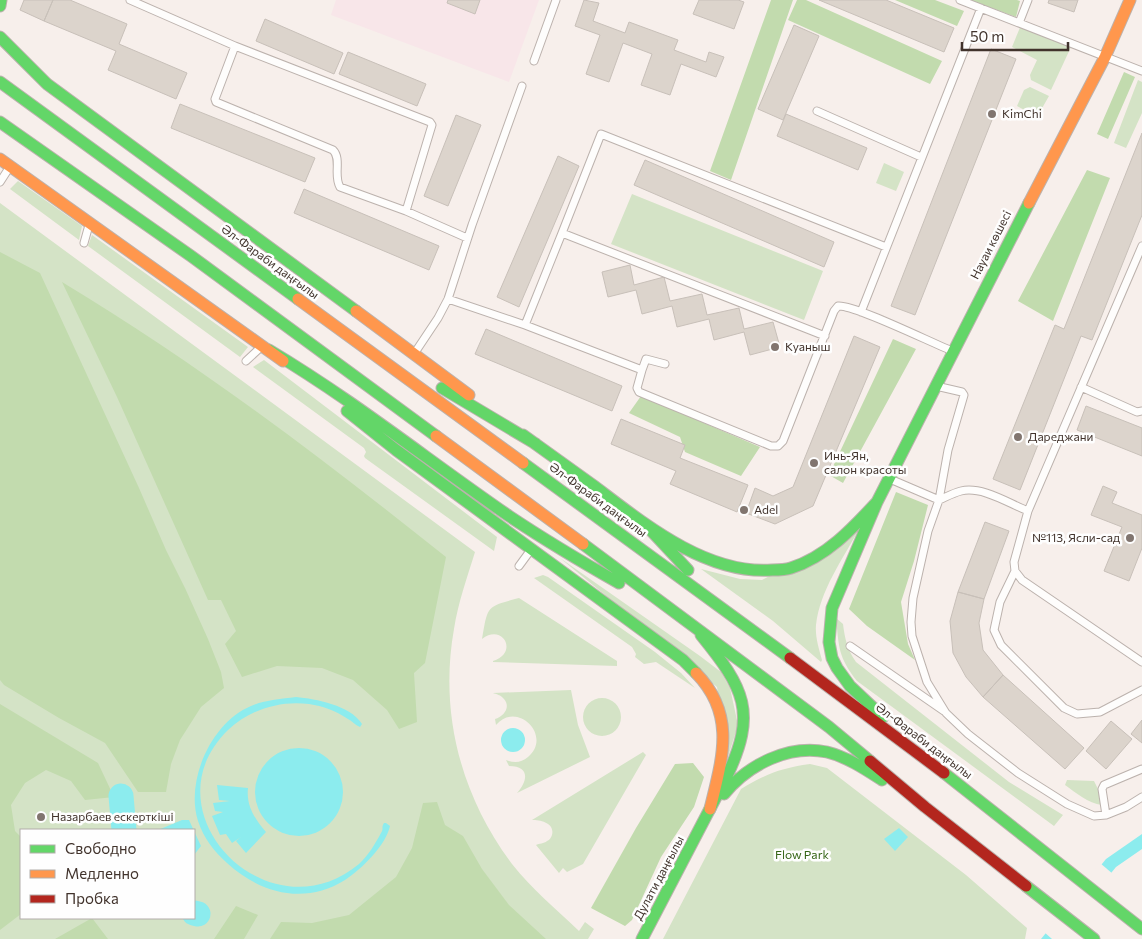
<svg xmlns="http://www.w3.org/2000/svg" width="1142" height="939" font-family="Commissioner,sans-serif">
<rect width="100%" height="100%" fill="#f7efeb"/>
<path fill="#f8e6e9" d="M336 0H539L509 82 331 15Z"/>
<path fill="#d4e3c6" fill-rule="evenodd" d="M1021 25 1071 47 1051 90 1031 80 1030 75 1037 60 1012 47Z
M1138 80 1142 82V113L1126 148 1114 143Z
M1030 87 1049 96 1037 117 1017 106 1024 90Z
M884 163 904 172 896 191 876 183Z
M18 181 82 226 79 240 10 189Z
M632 194 823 271 804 320 611 244Z
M0 203 475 552C467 578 458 603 454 629 439 713 461 796 512 864 532 889 556 909 579 931L585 922 594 929 588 939H0ZM21 830H194V918H21Z
M92 235 248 347 240 357 88 246Z
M264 360 497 537 494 551 365 458 364 456 366 452 364 448 253 367Z
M859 529C843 559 820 590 816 625 815 637 819 649 822 660L821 662 773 621 701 569 740 579 762 580Z
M560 558 700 656 721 672 730 688 738 725 728 757 717 687Z
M543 575 548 577 655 652 681 673 695 688 656 662 644 664 635 657 636 654 632 647 534 578Z
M519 598 617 661V666L493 662V661C519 653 503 623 482 639 488 605 486 607 519 598Z
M836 618 843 624C845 639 847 649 856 662L1009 782 1063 815 1054 826 857 681C838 657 839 647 836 618Z
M571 690 578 725 590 757 517 793C528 781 530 766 509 766L506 760C514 763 521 763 528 757 553 736 517 700 496 725L495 719C504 716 511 707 504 699 501 695 496 694 493 693Z
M583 717a19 19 0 1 1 38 0a19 19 0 1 1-38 0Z
M643 752 646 755 583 864 567 872 563 868 559 873 536 845C539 843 544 844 547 841 550 840 551 837 552 835 555 823 541 820 532 820Z
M810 764 827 768 966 875 1027 928 1025 939H663L741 789C766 774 781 768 810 764Z
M1067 780 1094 781 1100 793 1102 805C1088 803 1076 793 1065 785Z"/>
<path fill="#c2dbae" d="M771 0H793L731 180 710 171Z
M797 0H806L942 61 930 84 788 20Z
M895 0H935L964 11 957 26Z
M970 0H1017L1020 1 1016 17Z
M1124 72 1135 77 1108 139 1097 134Z
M1087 170 1110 178 1053 321 1018 301Z
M0 252 40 273 139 488 166 550 185 588 208 639 221 672 224 688 201 707 180 740 171 764 166 792H138L105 743 59 718 4 685 0 680Z
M62 282C197 363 323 459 446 557L425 663 414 673 417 722 399 729 387 710 353 680 322 668 277 666 242 677 225 644 236 631 221 600H208L117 397Z
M893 339 916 349 843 483 829 475Z
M641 396 760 447 741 476 685 452 680 437 629 413Z
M896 492 928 505 914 561 901 602 908 644 915 660 867 626 849 609Z
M0 704 98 763 114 797 85 800 71 781 46 770 25 783 11 805 15 831 21 837V914L0 930Z
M693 763 704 777 694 807 661 857 632 920 625 926 591 908 636 828 675 764Z
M437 802 445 825 463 836 482 869 509 905 546 939H270L281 922 312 923 349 915 396 877 412 848 423 803Z
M236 906 258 915 244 939H214Z
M92 918 108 939H55Z"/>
<path fill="#8cecee" d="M296 697C316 699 350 705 362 724L360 727C355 725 352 721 348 719 336 711 323 706 309 704 280 700 249 710 228 730 144 812 269 939 359 864 368 856 375 844 381 833 384 829 381 827 384 823H386L390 826C386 845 362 869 345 880 305 905 261 894 227 863 214 851 204 839 198 821 185 780 212 722 251 706 265 700 280 699 296 697Z
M501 740a12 12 0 1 1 24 0a12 12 0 1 1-24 0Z
M255 792a44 44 0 1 1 88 0a44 44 0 1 1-88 0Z
M217 785 248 788C246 806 255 819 266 832L246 853 236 841 241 837 232 843 226 834 220 835 212 816 223 812 215 811 213 803 230 801 219 800Z
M182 820H189L201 846 194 855V830H158Z
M899 828 908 837 895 851 884 839Z
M1142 834V849L1116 867 1057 939H1041L1106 859Z"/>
<path fill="#f7efeb" d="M1100 863 1113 874 1060 939H1052L1044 932Z"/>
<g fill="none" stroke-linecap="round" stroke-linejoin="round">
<path stroke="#8cecee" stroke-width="25" d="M121 796 124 830
M194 913 198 914"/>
</g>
<path fill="#dcd4cc" stroke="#c8c0b9" d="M24 0H53L44 21 20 10Z
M53 0H70L127 24 119 44 187 73 176 99 108 70 116 51 44 21Z
M448 0H480L475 14 447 3Z
M584 0 599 3 593 21 625 33 629 22 678 40 674 50 706 62 709 52 724 57 716 77 681 64 670 95 641 85 652 54 623 43 609 82 586 74 600 35 575 26Z
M699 0H738L744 2 734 29 693 14Z
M819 0H886L954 28 944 52Z
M1049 0H1078L1074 12 1048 3Z
M265 19 343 53 334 74 256 41Z
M794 25 819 36 783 120 758 109Z
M991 49 1016 59 915 315 891 306Z
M348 52 426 84 417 106 339 74Z
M180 104 315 158 305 182 171 128Z
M786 114 867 148 858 170 777 136Z
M456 115 481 125 448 206 424 196Z
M1142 133V215L1092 340 1081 336 1020 490 993 479 1055 325 1064 329Z
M558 156 579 166 519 307 497 297Z
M645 160 834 242 824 267 634 185Z
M304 189 439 246 429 270 294 213Z
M630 265 634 285 664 277 670 301 702 294 707 315 739 308 744 329 773 322 780 347 750 355 744 332 714 340 709 319 677 327 672 306 642 314 636 290 608 297 602 272Z
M486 329 622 386 612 411 475 354Z
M854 336 880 347 813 506 775 524 746 513 755 488 773 496 793 487Z
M1086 406 1142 428V456L1077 430Z
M621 419 685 445 680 458 748 485 737 512 670 484 676 471 611 444Z
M1103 486 1117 492 1112 503 1142 515V548L1129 581 1104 571 1122 527 1091 515Z
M985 522 1009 531 984 599 958 592Z
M958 592 984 599 979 623 983 650 1003 675 983 697 966 677 953 653 950 621Z
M1003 675 1084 748 1065 769 983 697Z
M1142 720V743L1131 734Z
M1111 721 1132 739 1106 769 1086 751Z"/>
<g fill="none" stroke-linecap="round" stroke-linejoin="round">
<g stroke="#bcb2ad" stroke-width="9">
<path id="lane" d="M130 0 235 46 215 99 216 102 333 150C342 159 333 176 340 187L406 211 467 238
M960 0 1142 71
M1019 23 1028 0
M235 46 430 122 432 125 406 211
M534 61 556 0
M817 111 921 157
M0 182 9 168
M562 233 601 134 886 247
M84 243 89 225
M1142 246 1028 511 1014 562 1015 571 1000 602 994 630 1001 645 1064 708 1077 714 1100 712 1142 690
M448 299 525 325 642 370 637 388 639 392 771 446H778L783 441 834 311 838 306C853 304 930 342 950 350
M861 312 981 8
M525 325 562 233 825 336
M414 354 438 318 448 299 472 225 522 86
M246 361 260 348
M642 370 646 359 665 364
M936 386 962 392 964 395 948 450 939 500 928 531 913 598 911 622 912 636 927 682 946 713 968 734 1018 773 1067 804 1094 816 1106 815 1126 807 1142 797
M1081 387 1137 412 1142 411
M890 479 939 500C946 497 953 493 961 491 982 486 1008 503 1028 511
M519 566 530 551
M1015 571 1022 580 1142 662
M850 646 944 711
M1106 815 1102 789 1104 785 1142 769"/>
</g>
<g stroke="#bcb2ad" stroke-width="13">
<path id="fast" d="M0 6 1 0
M0 37 47 84 356 311
M0 82 298 299
M0 122 191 256 436 436
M269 350C353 400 429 461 509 516 545 540 582 562 619 583
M442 388 536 444
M347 411 396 450 683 660 696 673
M523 435C547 452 570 469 594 486 643 523 706 575 772 570 778 570 785 570 791 568 826 557 852 529 877 502
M523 463 790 658
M644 523 688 570
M583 544 829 727 870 761
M883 717 850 686 837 668 832 658 829 642 832 608 877 502 1029 203
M944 773 1142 929
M724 794C748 765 788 744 827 752 847 757 865 769 882 780
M1026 886 1094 939
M642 939 726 778C758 712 744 688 701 635"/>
</g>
<g stroke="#bcb2ad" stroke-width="13">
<path id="slow" d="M0 159 283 361
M1029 203 1105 57 1130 0
M298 299 523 463
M356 311 469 395
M436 436 583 544
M696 673C737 715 722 759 710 809"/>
</g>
<g stroke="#bcb2ad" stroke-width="13">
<path id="jam" d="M790 658 944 773
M870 761 925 807 1026 886"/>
</g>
<use href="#lane" stroke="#fefdfc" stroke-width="7"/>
<use href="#fast" stroke="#63d668" stroke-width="11"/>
<use href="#slow" stroke="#ff974d" stroke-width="11"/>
<use href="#jam" stroke="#b3261e" stroke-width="11"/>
</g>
<g fill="#81756f" stroke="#fefefe" stroke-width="2">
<circle cx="992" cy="114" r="5"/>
<circle cx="775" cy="347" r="5"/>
<circle cx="1018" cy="437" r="5"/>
<circle cx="814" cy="463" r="5"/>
<circle cx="744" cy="510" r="5"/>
<circle cx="1130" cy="538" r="5"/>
<circle cx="41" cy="817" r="5"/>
</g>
<g text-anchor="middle" stroke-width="5" stroke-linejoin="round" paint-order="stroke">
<g font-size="12" fill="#41332c" stroke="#fefefe" text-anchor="start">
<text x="1002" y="118">KimChi</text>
<text x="785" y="351">Куаныш</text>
<text x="1028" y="441">Дареджани</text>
<text x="824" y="460">Инь-Ян,<tspan x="824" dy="14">салон красоты</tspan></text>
<text x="754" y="514">Adel</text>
<text x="1120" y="542" text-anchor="end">№113, Ясли-сад</text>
<text x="51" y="821">Назарбаев ескерткіші</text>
</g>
<g font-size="12" fill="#41332c" stroke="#fefefe">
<text transform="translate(991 245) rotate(-63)" y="4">Науаи көшесі</text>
<text transform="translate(270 262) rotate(36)" y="4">Әл-Фараби даңғылы</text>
<text transform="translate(598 500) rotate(36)" y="4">Әл-Фараби даңғылы</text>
<text transform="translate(924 741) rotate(37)" y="4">Әл-Фараби даңғылы</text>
<text transform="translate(659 878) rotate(-62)" y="4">Дулати даңғылы</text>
</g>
<g font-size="12" fill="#346415" stroke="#fefefe">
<text x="802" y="859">Flow Park</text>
</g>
</g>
<rect x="20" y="829" width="175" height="90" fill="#fefefe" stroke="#b2adaa"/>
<rect x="30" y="845" width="25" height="8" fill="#63d668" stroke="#b2adaa"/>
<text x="65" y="854" font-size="15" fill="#41332c">Свободно</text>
<rect x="30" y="870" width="25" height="8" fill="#ff974d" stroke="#b2adaa"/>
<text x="65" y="879" font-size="15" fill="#41332c">Медленно</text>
<rect x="30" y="895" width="25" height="8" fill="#b3261e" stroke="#b2adaa"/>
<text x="65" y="904" font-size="15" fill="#41332c">Пробка</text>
<path d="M962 42v8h106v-8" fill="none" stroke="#41332c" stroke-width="2.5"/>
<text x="970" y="42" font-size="15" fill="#41332c" stroke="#fefefe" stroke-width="4" paint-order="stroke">50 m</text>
</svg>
